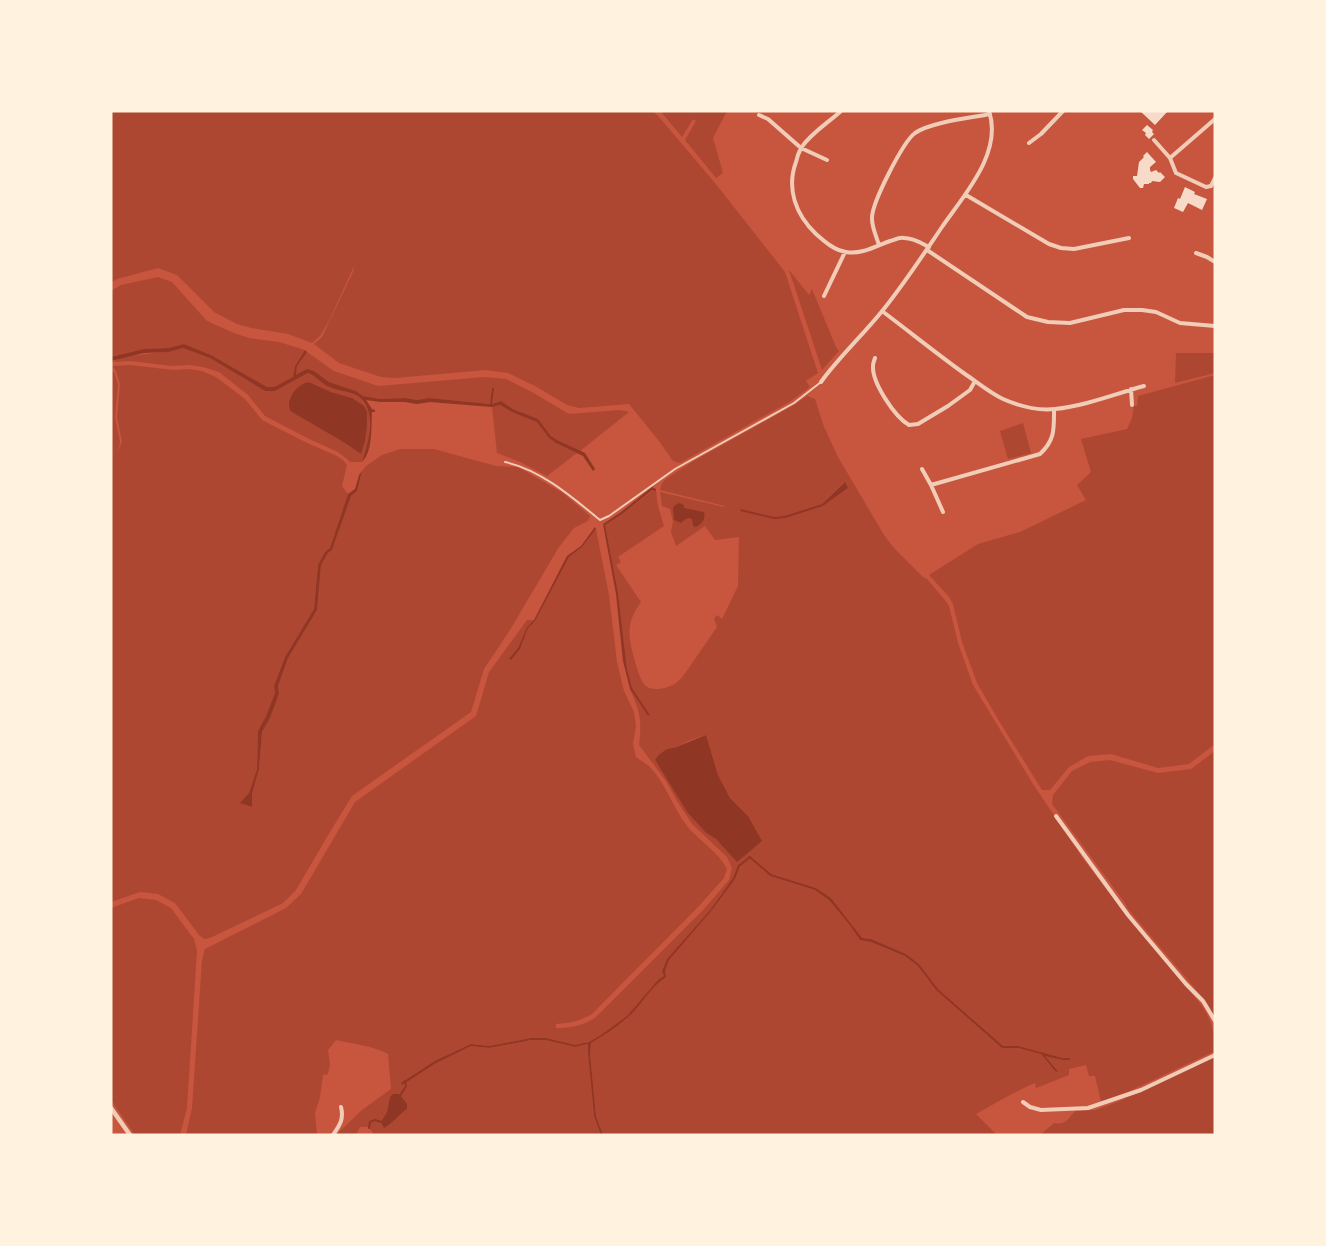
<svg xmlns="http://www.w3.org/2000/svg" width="1326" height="1246" font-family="'Crimson Pro',serif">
<rect width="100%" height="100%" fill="#c8553d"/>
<path fill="#ae4732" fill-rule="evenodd" d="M111 111H653L659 117 715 183 785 272 818 373 806 381 810 387 791 401 680 463 673 461 659 441 629 404 579 408 567 405 535 386 508 373 486 370 395 378 381 377 339 363 314 344 322 337 353 272 354 266 329 321 320 336 312 343 288 334 251 328 237 324 214 312 177 275 158 268 117 279 111 283Z
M663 111H727L713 138 723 173 716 178 685 140 696 121 693 119 682 137 662 113Z
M789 270 809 295 812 289 836 347 839 351 822 370Z
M158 277 172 282 207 321 234 333 249 338 279 342 305 350 295 366 293 377 274 387H267L211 355 184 344 168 348 144 349 111 357V291L121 285Z
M183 348 210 358 265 391H275L308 373 312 375 328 386 354 394 361 399 370 412 369 441 362 462H350L346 458 338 452 307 438 265 416 248 395 219 372 203 367 188 365 172 366 130 361 111 362C133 353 159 354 183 348ZM309 382 331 392 352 398 367 416 365 442 361 454 345 443 290 411C284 397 298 387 309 382Z
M307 352 334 371 378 386 485 377 506 379 532 392 569 414 620 410 629 412 580 451 557 440 551 436 538 419 513 409 501 401 492 404 493 388H492L490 404 429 398 417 400 405 398 380 399 363 396 356 391 329 382 314 371 295 376 297 366Z
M1176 353H1215V373L1175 383Z
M130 365 173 370 188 369 202 371 216 377 245 399 262 420 305 442 337 456 344 461 347 465 342 486 348 494 330 548 325 552 318 565 314 609 285 657 274 686 275 693 266 716 258 731 257 769 249 793 241 803 252 807V794L259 769 262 732 270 718 279 694 278 686 288 658 317 610 321 565 328 553 332 550 351 496 357 491 362 471 366 466 382 455 400 449H434L496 466 518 467 563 493 590 516 588 521 574 528 559 547 510 630 484 669 471 712 352 796 327 837 296 890 283 903 210 938 204 939 199 935 175 903 158 894 140 892 111 902V369L114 372 118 384 115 417 120 442 118 451 122 442 117 417 120 384 116 371 112 366Z
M1215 375V744L1189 764 1158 768 1111 754 1088 756 1069 767 1050 790H1042L999 721 977 683 962 642 953 604 949 597 929 575 978 544 1020 532 1086 500 1077 485 1091 472 1081 439 1127 429 1132 418 1134 406H1137L1138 396Z
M807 396 815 399 824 427 838 457 884 535 894 548 923 577 927 579 945 600 949 606 958 643 973 685 1033 784 1084 860 1123 911 1203 1007C1212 1021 1215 1035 1215 1051L1132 1090 1101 1102 1095 1076H1089L1086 1065 1069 1069V1075L1036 1088 1035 1083C1014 1092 995 1103 976 1114L997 1135H603L596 1116 590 1053 591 1043C604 1036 620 1026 630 1015 641 1002 651 986 666 977L664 971 669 960 712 910 735 879 740 863 738 865 733 878 711 909 667 959 662 971 664 976 658 980 627 1016 601 1035 589 1042 575 1045 546 1038H531L489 1046 471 1044 436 1062 471 1046 489 1048 531 1040H546L575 1047 589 1044 588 1053 594 1116 601 1135H374L369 1127H360L356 1135H336L362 1110 391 1089 388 1054C373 1046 353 1044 336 1040L328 1050 330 1064 328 1074 323 1075 320 1097 315 1113 317 1135H186L192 1108 202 960 205 949 286 908 301 894 355 802 476 716 489 672 527 620H534L527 627 518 648 510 659 520 649 528 628 535 621 569 557 582 547 596 529 609 595 617 662 624 691 634 712 636 726 633 744 636 757C640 760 645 763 649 766 665 782 673 808 687 826 699 841 718 851 727 869L724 878 700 905 592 1014C580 1021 570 1023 556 1024V1028C572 1028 581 1026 595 1018L704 909 729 880 732 868 727 857 692 824 677 801 666 781 639 745C642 719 640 713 630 689L648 716 650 715 632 688 627 669 618 593 605 525 622 514 653 490 656 491 658 506 664 526 618 557 621 562 616 565 641 602C624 625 629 639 636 665 638 671 641 682 646 686 653 692 669 688 676 683 680 680 683 676 686 672L717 627 714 619 717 615 722 619 738 586 739 537 715 540 705 526 676 546 671 532 673 522 670 509 662 506 660 492 724 507 725 506 660 490 662 483 667 478 692 462 794 405ZM844 482 848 488 823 506 774 519 741 511V509L774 517 784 516 822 504ZM706 735 718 775 730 798 748 816 754 828 737 861 716 839 706 833 687 812 655 760C658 754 666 747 674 748L693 739ZM750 856 771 874 816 888 831 898 862 938 871 939 906 954 919 964 938 989 1003 1046H1018L1064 1058H1069L1063 1060 1044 1055 1058 1070 1056 1072 1041 1054 1017 1048H1002L936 990 918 966 905 956 871 942 860 940 849 924 829 900 815 890 770 876 749 858Z
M500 405 512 412 537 421 549 438 556 443 577 453 547 476 520 462 497 453 492 407Z
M1023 423 1031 453 1008 459 1000 431Z
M1215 751V1017L1208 1004 1127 908 1125 903 1052 804 1053 795 1072 771 1090 762 1110 760 1158 773 1191 769Z
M139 898 156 900 171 908 194 939 197 951 187 1108 180 1135H135L111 1100V908Z
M1215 1057V1135H1040L1054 1123C1066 1125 1068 1119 1075 1111L1096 1110 1117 1102Z"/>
<path fill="#8f3625" d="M184 344 211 355 267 387H274L293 377 295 366 305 350 307 352 297 366 296 375 307 369 314 371 329 382 356 391 363 396 380 399 405 398 417 400 429 398 490 404 492 388H494L492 404 501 401 513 409 538 419 551 436 557 440 585 453 595 469 593 471 583 456 556 443 549 438 537 422 512 412 500 405 492 407 430 402 417 404 405 402H380L366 400 372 409 375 410V412H372C371 427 373 451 362 462 369 441 379 406 354 394 346 391 336 390 327 386 320 382 316 376 308 373L275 391H265L210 358 183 348 168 352 144 353 111 361V357L144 349 168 348Z
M309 382 331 392 352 398 364 406 367 412V425L365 442 361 454 345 443 290 411C285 399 297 384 309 382Z
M362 471 357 491 351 496 332 550 328 553 321 565 317 610 288 658 278 686 279 694 270 718 262 732 259 769 252 794V807L240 803 249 793 257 769 258 731 266 716 275 693 274 686 285 657 314 609 318 565 325 552 330 548 348 494 355 489 359 475Z
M845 482 848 488 823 506 785 518 774 519 740 511 741 509 774 517 784 516 822 504Z
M652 487 656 489V491L652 490 622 514 605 525 618 593 627 669 632 688 650 715 648 716 630 689 623 661 616 594 603 524 621 512Z
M679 503 684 505V508L704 512C706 518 702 524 696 527L693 526 692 519 689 518 686 519 681 523 674 520 673 508 675 505Z
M595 527 596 529 582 547 569 557 535 621 528 628 520 649 511 660 509 659 518 648 527 627 534 620 567 556 581 546Z
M706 735 718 775 730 798 748 816 762 841 737 862 716 839 706 833 687 812 655 760C658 754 667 747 674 748Z
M750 856 771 874 816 888 831 898 862 938 871 939 906 954 919 964 938 989 1003 1046H1018L1063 1058H1070V1060H1063L1045 1056 1058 1071 1056 1072 1041 1054 1018 1048H1002L936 990 918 966 905 956 871 942 860 940 849 924 829 900 815 890 770 876 748 857Z
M741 863 735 879 712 910 669 960 665 971 666 977C650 987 641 1006 627 1018 616 1028 603 1036 591 1043L590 1053 596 1116 603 1135H601L594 1116 588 1053V1044L575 1047 546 1040H531L489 1048 471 1046 436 1063 402 1085 401 1083 435 1061 471 1044 489 1046 531 1038H546L575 1045 589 1042 601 1035 627 1016 658 980 664 976 662 971 667 959 711 909 733 878 738 865Z
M393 1094H399L407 1104V1109C398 1115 393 1123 384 1128L381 1122 387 1112 390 1097Z"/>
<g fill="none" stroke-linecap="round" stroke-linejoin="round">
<path stroke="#8f3625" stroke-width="2" d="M740 865 750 857
M400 1096 406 1086 405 1081
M369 1128 370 1122 375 1120 381 1122"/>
</g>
<path fill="#f7dbc8" d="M1140 111H1168L1155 125Z
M1147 125 1153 130 1152 132 1154 134 1149 139 1145 135 1146 133 1142 130Z
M1147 152 1156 162 1150 167V170L1151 172 1156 170 1159 173 1160 172 1165 177 1160 182 1152 181 1151 183H1149V184H1144L1143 188H1140L1133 179V176H1137L1139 162 1144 157 1143 156Z
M1185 187 1195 192 1194 194 1207 199 1202 210 1188 203 1183 212 1174 208 1178 198 1180 199Z"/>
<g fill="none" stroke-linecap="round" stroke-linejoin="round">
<path stroke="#f1ccb7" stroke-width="2" d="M505 462C541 470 572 497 600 520L609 516 675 469 794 403 821 382"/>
<path stroke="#f1ccb7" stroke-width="4" d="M841 111C828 123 811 133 801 148 799 152 797 157 796 162 786 189 796 215 816 234 825 242 834 250 846 252 861 255 876 246 890 241 894 240 899 237 904 238 914 238 921 243 929 247
M759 115 768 119 801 148 827 160
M1154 140 1170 158 1176 173 1206 187 1211 186 1215 178
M1029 143 1041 134 1063 111
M1170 158 1215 119
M966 195 1049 244 1061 248 1074 249 1129 238
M879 245C876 236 872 227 872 219 871 204 903 142 915 133 931 122 970 118 990 114
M927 250 1027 317 1048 322 1070 323 1124 310H1142L1156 312 1180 323 1215 326
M1196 253 1207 257 1215 262
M824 296 845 252
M882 311C910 332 937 354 965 374 977 382 990 393 1003 399 1019 406 1038 411 1055 409 1085 406 1115 394 1144 386
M875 358C874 361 873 363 873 366 872 383 895 417 909 425L918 424 948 406 970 390 975 381
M821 382C839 357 863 335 883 310 904 284 923 255 942 227 964 195 1003 153 989 111
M1131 389 1132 405
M922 469 931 485
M943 512 931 485 1040 454C1055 440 1054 429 1054 410
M1056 816 1128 915 1186 984 1203 1001 1215 1021
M1023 1102 1030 1107 1041 1110 1088 1108 1141 1090 1215 1055
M333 1135C340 1125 344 1119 341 1107"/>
<path stroke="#f1ccb7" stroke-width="4.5" d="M111 1108 130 1135"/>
</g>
<rect width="1326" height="1246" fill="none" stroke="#fff3e0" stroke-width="225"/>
</svg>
